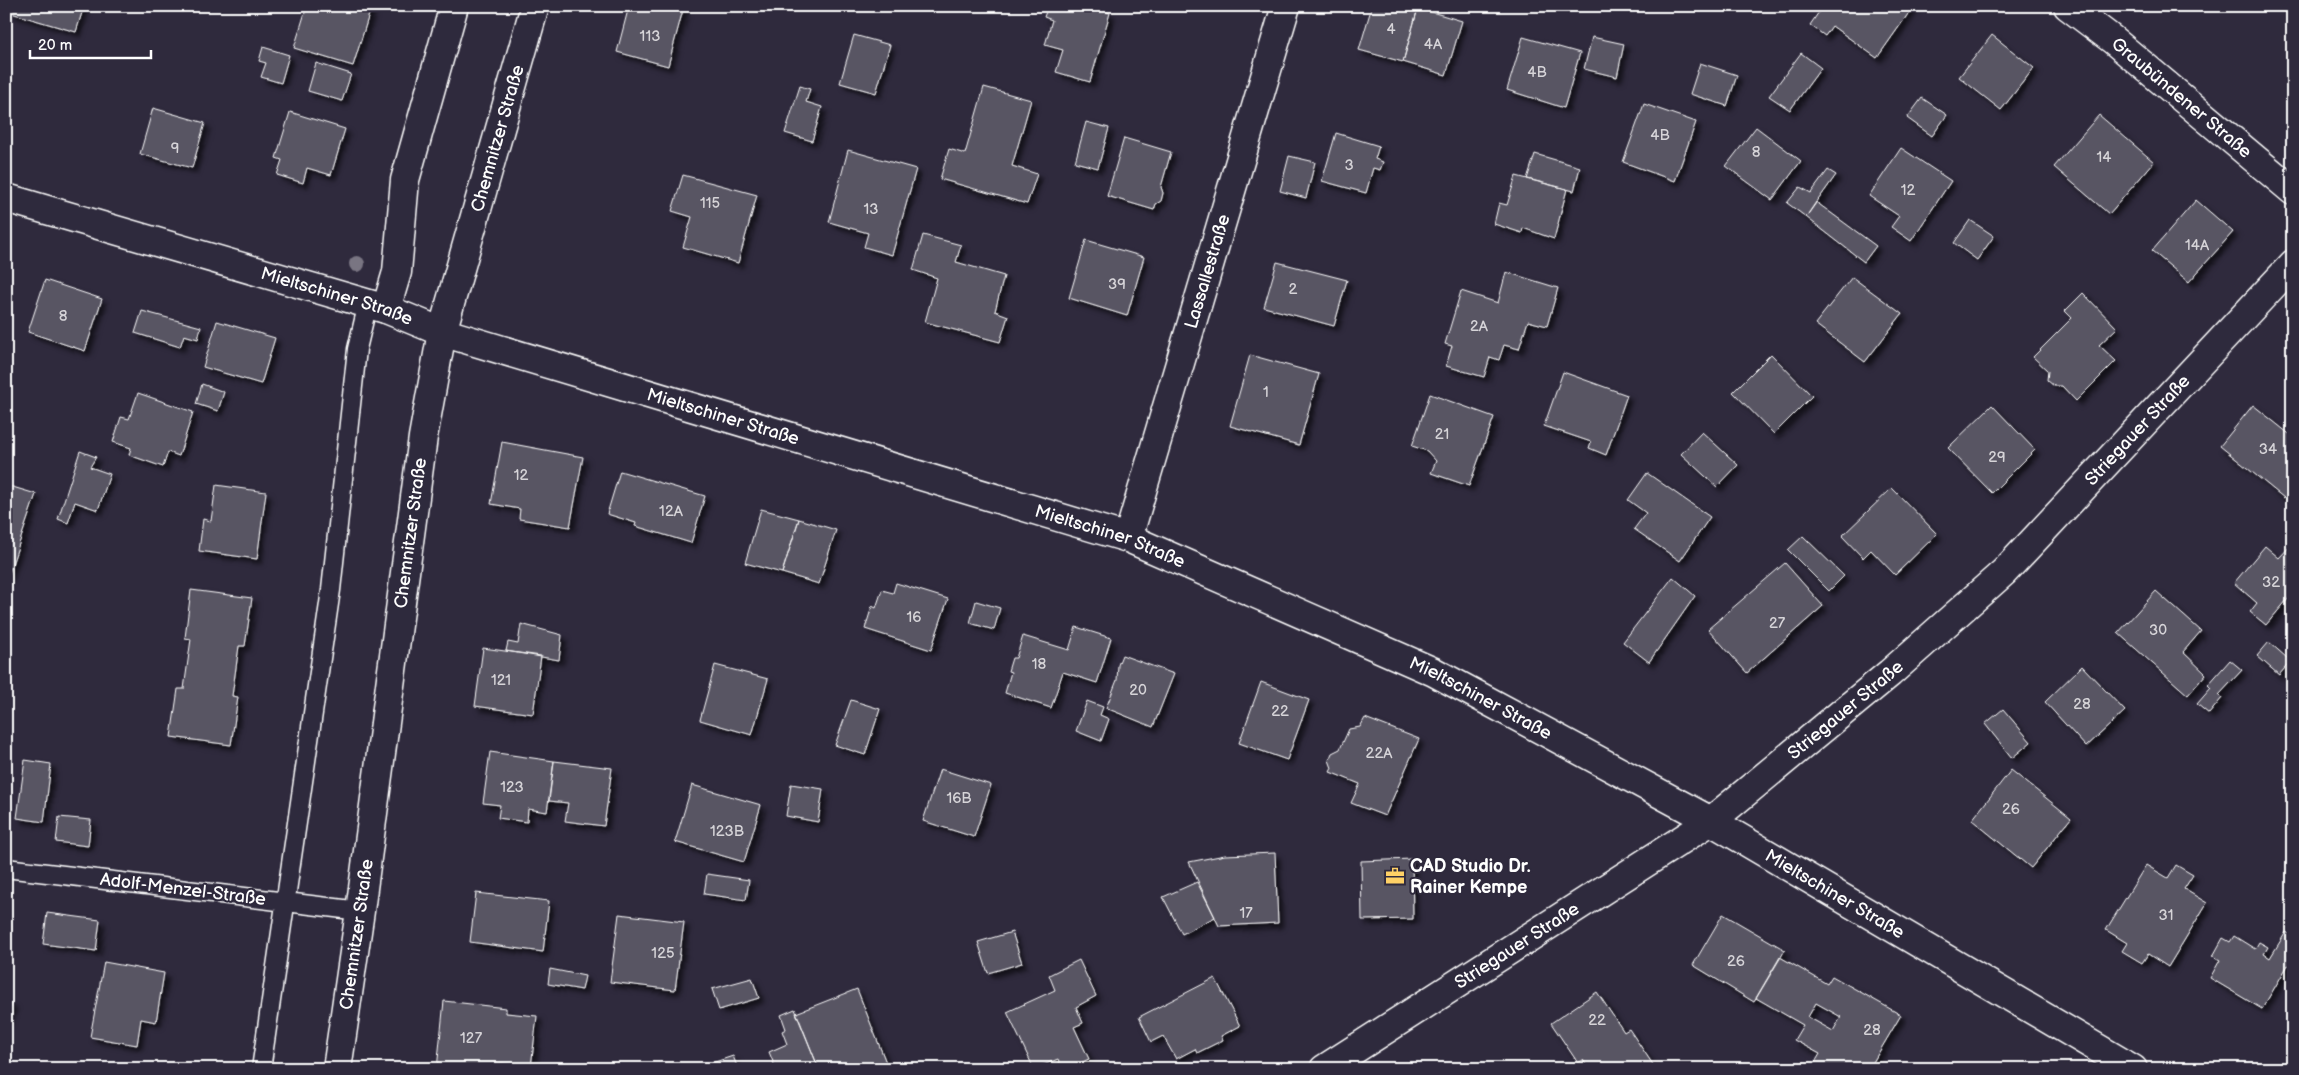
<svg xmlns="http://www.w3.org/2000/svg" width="2299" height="1075" font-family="'Balsamiq Sans',sans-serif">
<defs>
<filter id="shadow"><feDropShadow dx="4.5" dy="4.5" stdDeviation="2.5" flood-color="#0009"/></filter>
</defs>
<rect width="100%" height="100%" fill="#2f2a3d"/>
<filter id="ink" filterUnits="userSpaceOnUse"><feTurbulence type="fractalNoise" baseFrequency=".02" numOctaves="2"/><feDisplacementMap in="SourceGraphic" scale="10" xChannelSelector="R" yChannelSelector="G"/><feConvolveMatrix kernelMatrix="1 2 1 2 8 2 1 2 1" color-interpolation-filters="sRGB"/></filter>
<g filter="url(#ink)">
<path fill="#595564" stroke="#fff" fill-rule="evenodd" filter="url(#shadow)" d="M13 6H84L76 32 11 13Z
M307 6H363L371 8 353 66 294 48Z
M629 6H684L668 66 617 52Z
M1048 6H1096L1095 8 1110 13 1090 82 1056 72 1063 50 1045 45 1052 20 1044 17Z
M1372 6 1418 8 1403 62 1359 50Z
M1823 6H1912L1913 7 1877 58 1832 26 1825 36 1810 25Z
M1418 8 1462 21 1446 75 1403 62Z
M854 35 890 45 876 93 840 83Z
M1992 35 2034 68 2001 110 1959 77Z
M1523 37 1580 53 1564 108 1507 90Z
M1592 37 1624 44 1617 77 1584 69Z
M263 47 289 55 281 83 261 77 266 63 259 61Z
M1801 53 1821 68 1790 110 1769 96Z
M316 63 351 74 342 101 308 91Z
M1700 63 1737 75 1727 106 1690 94Z
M800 86 810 89 806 102 822 107 812 141 785 133Z
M984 87 1031 100 1012 166 1037 174 1027 204 940 179 949 149 965 154Z
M1922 98 1947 115 1932 136 1907 118Z
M1644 104 1696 122 1675 181 1623 162Z
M153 108 205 123 192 168 140 154Z
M290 112 345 129 331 175 307 168 303 183 277 175 282 160 276 158Z
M2099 115 2154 162 2109 214 2054 167Z
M1086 122 1109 128 1098 168 1075 162Z
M1756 127 1801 161 1772 200 1726 166Z
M1336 133 1379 146 1375 159 1383 162 1380 170 1373 168 1366 193 1322 181Z
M1124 138 1171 152 1161 187 1163 193 1161 201 1156 204 1154 210 1107 196Z
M1901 148 1951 181 1911 241 1891 227 1899 216 1869 196Z
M848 150 916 169 892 255 864 247 868 233 829 222Z
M1535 154 1580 167 1574 191 1527 179Z
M1289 156 1315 162 1306 198 1280 191Z
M1828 170 1836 175 1806 217 1787 203 1800 187 1811 193Z
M683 175 757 195 738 263 683 247 692 217 672 211Z
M1516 176 1567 189 1554 239 1523 228 1522 233 1494 224 1499 203 1507 205Z
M2196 200 2233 232 2189 282 2152 251Z
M1816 202 1876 246 1864 262 1806 217Z
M1970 220 1994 236 1977 260 1954 243Z
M923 235 961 245 956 262 1004 276 995 311 1008 316 1000 342 925 322 937 278 913 270Z
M1086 240 1144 257 1127 316 1069 298Z
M1277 262 1347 280 1334 326 1264 307Z
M1506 272 1558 288 1547 326 1528 321 1519 349 1504 345 1499 360 1490 357 1484 377 1446 366 1452 346 1445 344 1461 291 1498 303Z
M1852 277 1902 314 1865 362 1815 324Z
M45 280 102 299 85 351 28 332Z
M2083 293 2117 328 2099 345 2116 361 2076 401 2062 386H2054L2047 380 2048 371 2033 357 2072 318 2065 311Z
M142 311 201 327 198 339 184 335 180 347 135 333Z
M217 321 275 338 261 384 203 367Z
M1771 354 1812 396 1774 434 1733 392Z
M1250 355 1319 374 1299 445 1230 426Z
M1563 372 1627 395 1606 455 1589 448 1591 442 1544 426Z
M202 384 224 392 218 411 196 404Z
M138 393 193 412 179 456 168 452 163 467 129 455 131 448 113 442 121 417 129 419Z
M1430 394 1494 417 1469 486 1431 473 1436 461 1427 451 1412 446Z
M1992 405 2035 450 1992 493 1948 448Z
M2253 405 2293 437V488L2284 498 2220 446Z
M1702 432 1738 465 1717 487 1681 454Z
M502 442 583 457 570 527 519 519 520 509 491 504Z
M80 451 96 457 90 467 110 474 98 510 75 502 68 523 58 519Z
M620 471 705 496 691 543 635 526 636 523 607 514Z
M1647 473 1710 517 1680 561 1634 529 1646 513 1628 500Z
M6 485 36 494 7 579H6Z
M216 485 266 492 257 559 199 551 203 519 211 521Z
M1892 488 1937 534 1895 575 1871 550 1863 558 1842 536Z
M761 509 799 519 782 573 745 563Z
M799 519 836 530 819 584 782 573Z
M1803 536 1844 576 1829 591 1788 550Z
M2293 543V593L2266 625 2250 612 2257 603 2234 583 2265 546 2279 558Z
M1785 563 1823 606 1747 673 1708 629Z
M1673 577 1695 596 1649 662 1623 642Z
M896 583 948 599 931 650 865 629 872 606 876 608 882 590 893 593Z
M191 590 252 598 245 646H239L232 696 238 697 231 745 171 737 178 689H184L191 639 185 638Z
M2156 591 2201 631 2183 652 2206 674 2188 695 2118 633Z
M976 601 1000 608 994 630 970 623Z
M521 624 562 635 559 660 506 651 508 642 518 644Z
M1076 627 1111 638 1097 683 1063 672 1051 708 1005 693 1011 672 1008 671 1012 658H1016L1023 636 1069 650Z
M2269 642 2287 658 2293 652V662L2291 661 2279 675 2257 656Z
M483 648 541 656 533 714 475 706Z
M1122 655 1174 674 1153 727 1106 708 1117 680 1118 665Z
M2230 660 2242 670 2219 695 2222 698 2209 714 2197 704 2211 688 2208 685Z
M715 665 768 679 752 735 700 720Z
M2082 666 2125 711 2086 747 2045 702Z
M1261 682 1309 700 1287 760 1239 743Z
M851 700 880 709 865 755 835 745Z
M1087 701 1103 707 1100 715 1109 719 1101 741 1076 731Z
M2003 709 2031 742 2012 758 1985 724Z
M1365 718 1419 739 1385 816 1351 803 1360 784 1330 772 1332 768 1329 760 1332 753 1340 749 1349 729 1360 727Z
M490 752 554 761 547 812 528 809 527 822 498 818 500 805 483 803Z
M25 760 51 764 44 822 17 818Z
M554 761 612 768 604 826 565 821 568 803 549 801Z
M940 769 991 785 974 837 923 821Z
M2011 770 2071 818 2031 868 1972 820Z
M791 784 823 789 818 822 786 816Z
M692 785 761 805 744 862 675 842Z
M59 817 91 820 88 846 56 842Z
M1275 853 1278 923 1219 926 1189 862 1225 855Z
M1412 859 1413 919 1362 920 1361 861Z
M2146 865 2168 878 2176 865 2193 875 2184 889 2207 903 2168 967 2148 954 2142 963 2122 951 2127 943 2106 930Z
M707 874 749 880 746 900 704 894Z
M1197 882 1215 917 1182 934 1163 897Z
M476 893 549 901 543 952 470 942Z
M47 913 100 920 96 951 43 944Z
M619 914 684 922 675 990 610 982Z
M1723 914 1785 950 1754 1002 1693 965Z
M1012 932 1022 963 988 973 978 942Z
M2286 932 2293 936V967L2288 965 2262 1009 2210 978 2220 960 2213 956 2223 938 2230 942 2234 936 2255 949 2259 942 2268 947 2264 954 2270 958Z
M1780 957 1827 984 1832 976 1901 1015 1869 1069H1811L1820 1054 1794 1040 1803 1025 1756 998ZM1816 1003 1841 1017 1833 1031 1808 1017Z
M1079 960 1096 996 1076 1007 1083 1023 1074 1027 1089 1059 1067 1069H1062L1058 1059 1034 1069 1007 1012 1055 990 1049 975Z
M104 962 164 973 156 1022 141 1019 137 1045 90 1037Z
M550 969 585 976 582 990 548 984Z
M752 978 759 998 719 1010 712 989Z
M1215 978 1240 1026 1221 1036 1223 1040 1197 1053 1195 1049 1176 1059 1163 1036 1151 1042 1139 1017Z
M857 989 887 1065 879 1069H819L796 1013Z
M1597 992 1624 1032 1629 1029 1656 1069H1589L1583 1060 1578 1063 1551 1023Z
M444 1001 506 1008V1013L537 1016 531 1067 501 1063V1069H437Z
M6 1002 12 1004 6 1022Z
M795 1009 818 1067 813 1069H776L769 1052 787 1044 782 1031 786 1029 781 1015Z
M733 1056 738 1069H714L712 1063Z
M1461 1062 1465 1069H1450Z"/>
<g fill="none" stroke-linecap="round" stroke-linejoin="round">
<g stroke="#fff" stroke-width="21">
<path id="lane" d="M6 868 360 911
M261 1069 331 590 357 349 368 303"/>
</g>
<g stroke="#fff" stroke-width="31">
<g id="street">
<path id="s1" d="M2068 6 2113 40 2293 191"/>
<path id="s2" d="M6 198 386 309 442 332 1128 538 1434 672 1711 821 2133 1069"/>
<path d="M386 309 397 272 405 180 454 6"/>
<path id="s3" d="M1128 538 1286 6"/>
<path id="s4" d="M1324 1069 1711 821 1890 673 2004 572 2293 264"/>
</g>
</g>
<g stroke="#fff" stroke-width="31">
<g id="secondary">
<path id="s5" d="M337 1069 360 911 423 437 442 332 535 6"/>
</g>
</g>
<use href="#lane" stroke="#2f2a3d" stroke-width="18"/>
<use href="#street" stroke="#2f2a3d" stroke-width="28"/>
<use href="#secondary" stroke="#2f2a3d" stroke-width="28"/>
</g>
<circle fill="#797582" cx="357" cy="264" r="8"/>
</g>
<defs>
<g id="office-bare" transform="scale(1.5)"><path d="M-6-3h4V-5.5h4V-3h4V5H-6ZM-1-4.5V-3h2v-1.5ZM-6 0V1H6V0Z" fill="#ffd166" stroke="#2f2a3d" stroke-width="2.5" paint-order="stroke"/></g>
</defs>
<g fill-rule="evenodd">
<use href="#office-bare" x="1395" y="876"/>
</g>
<g text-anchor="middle" stroke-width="4" stroke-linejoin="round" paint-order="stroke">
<g font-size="15" fill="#d6d4d8">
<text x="1391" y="34">4</text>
<text x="650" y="41">113</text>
<text x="1433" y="49">4A</text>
<text x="1537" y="77">4B</text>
<text x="1660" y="140">4B</text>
<text x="175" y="153">9</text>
<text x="1756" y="157">8</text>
<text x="2104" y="162">14</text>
<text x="1349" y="170">3</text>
<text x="1908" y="195">12</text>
<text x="710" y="208">115</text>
<text x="871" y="214">13</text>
<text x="2197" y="250">14A</text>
<text x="1117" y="289">39</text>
<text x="1293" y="294">2</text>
<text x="63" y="321">8</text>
<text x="1479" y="331">2A</text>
<text x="1266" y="397">1</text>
<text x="1442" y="439">21</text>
<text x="2268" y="454">34</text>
<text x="1997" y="462">29</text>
<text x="521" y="480">12</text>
<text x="671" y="516">12A</text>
<text x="2271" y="587">32</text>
<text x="914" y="622">16</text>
<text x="1777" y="628">27</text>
<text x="2158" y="635">30</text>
<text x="1039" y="669">18</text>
<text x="501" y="685">121</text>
<text x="1138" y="695">20</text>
<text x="2082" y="709">28</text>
<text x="1280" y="716">22</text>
<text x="1379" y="758">22A</text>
<text x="512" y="792">123</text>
<text x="959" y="803">16B</text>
<text x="2011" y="814">26</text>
<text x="727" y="836">123B</text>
<text x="1246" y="918">17</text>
<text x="2166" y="920">31</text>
<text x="663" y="958">125</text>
<text x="1736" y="966">26</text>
<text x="1597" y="1025">22</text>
<text x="1872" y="1035">28</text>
<text x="471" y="1043">127</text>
</g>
<g font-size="18" fill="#fff" stroke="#2f2a3d">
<text dy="6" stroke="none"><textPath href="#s1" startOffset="146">Graubündener Straße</textPath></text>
<text dy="6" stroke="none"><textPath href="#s5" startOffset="946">Chemnitzer Straße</textPath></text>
<text dy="6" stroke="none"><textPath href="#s3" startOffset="278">Lassallestraße</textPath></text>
<text dy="6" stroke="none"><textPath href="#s2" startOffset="345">Mieltschiner Straße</textPath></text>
<text dy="6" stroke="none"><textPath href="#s2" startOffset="750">Mieltschiner Straße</textPath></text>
<text dy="6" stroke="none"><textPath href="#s4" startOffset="1039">Striegauer Straße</textPath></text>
<text dy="6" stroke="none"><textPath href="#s5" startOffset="541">Chemnitzer Straße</textPath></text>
<text dy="6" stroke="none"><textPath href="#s2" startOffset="1155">Mieltschiner Straße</textPath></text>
<text dy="6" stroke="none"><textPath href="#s2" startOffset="1560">Mieltschiner Straße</textPath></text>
<text dy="6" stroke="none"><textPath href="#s4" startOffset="634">Striegauer Straße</textPath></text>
<text transform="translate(183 889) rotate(7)" y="6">Adolf-Menzel-Straße</text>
<text dy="6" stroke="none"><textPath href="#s2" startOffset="1965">Mieltschiner Straße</textPath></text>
<text dy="6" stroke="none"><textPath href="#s5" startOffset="136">Chemnitzer Straße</textPath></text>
<text dy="6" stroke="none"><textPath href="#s4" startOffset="229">Striegauer Straße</textPath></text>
</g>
<g font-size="18" font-weight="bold" fill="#fff" stroke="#2f2a3d" text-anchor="start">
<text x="1410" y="872">CAD Studio Dr.<tspan x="1410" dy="21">Rainer Kempe</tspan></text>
</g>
</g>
<rect width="2299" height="1075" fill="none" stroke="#2f2a3d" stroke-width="25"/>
<rect x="12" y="12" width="2274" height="1050" fill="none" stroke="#fff" stroke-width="2" filter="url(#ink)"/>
<path d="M30 50v8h121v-8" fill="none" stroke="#ffffff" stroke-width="2.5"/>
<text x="38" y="50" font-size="15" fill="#ffffff" stroke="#2f2a3d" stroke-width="4" paint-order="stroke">20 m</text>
</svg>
